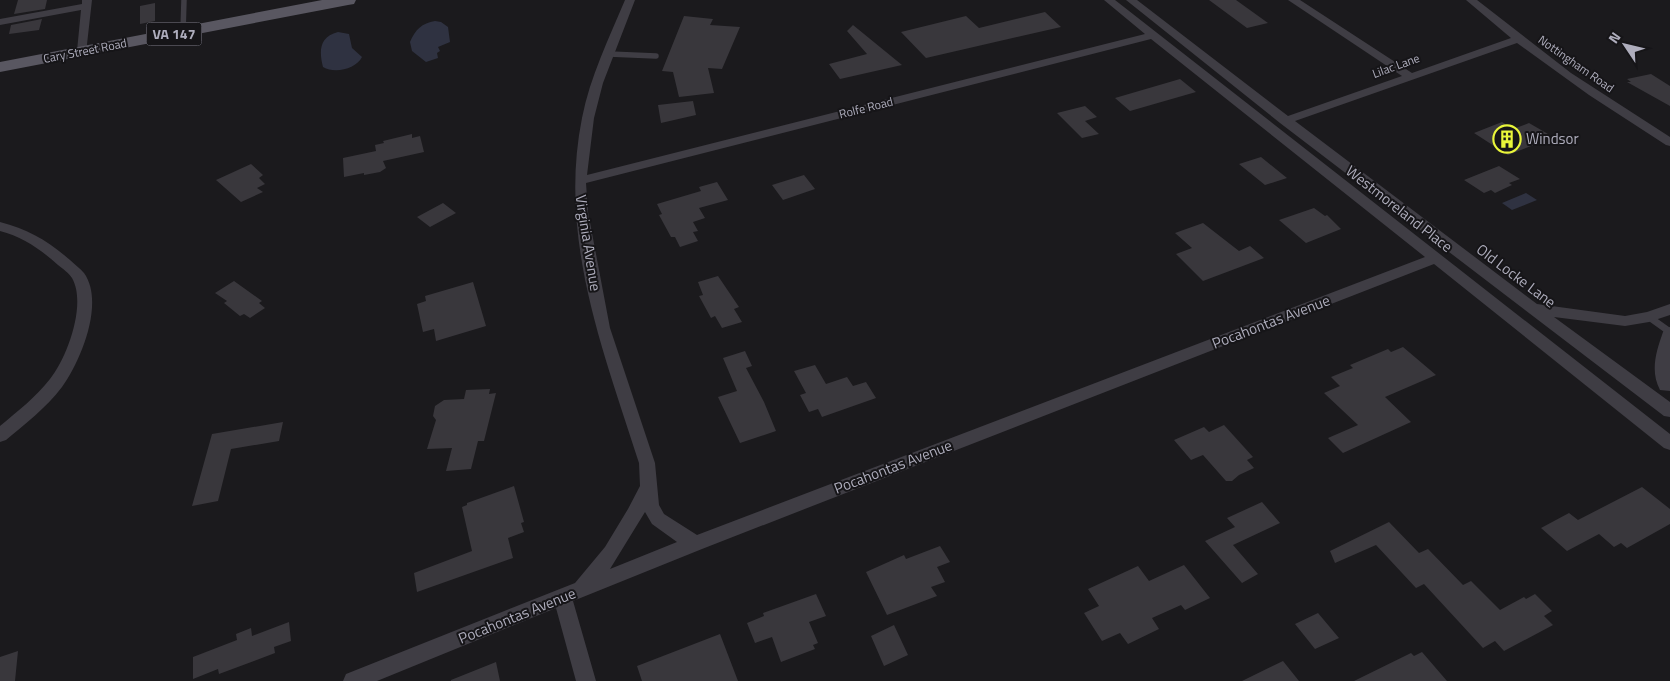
<svg xmlns="http://www.w3.org/2000/svg" width="1670" height="681" font-family="'Titillium Web',sans-serif">
<rect width="100%" height="100%" fill="#1b1a1d"/>
<path fill="#2f3241" d="M435 21 441 22 448 27 450 42 438 47 440 51 437 53 438 58 426 62 412 51 410 42C415 30 422 23 435 21Z
M338 32 349 34 352 48 362 57C356 69 335 74 323 67 319 51 319 37 338 32Z
M1526 193 1537 200 1512 210 1502 203Z"/>
<path fill="#39373c" d="M18 0H47L45 9 14 14Z
M1209 0H1236L1268 23 1247 28Z
M155 3V21L140 24V6Z
M1045 12 1061 27 926 58 901 32 966 16 979 28Z
M684 16 713 19 710 25 740 27 722 69 708 68 714 93 679 97 673 72 662 71Z
M42 19 39 30 9 34 11 25Z
M853 25 902 65 840 79 829 64 867 54 847 31Z
M1651 74 1670 86V106L1627 82H1631L1627 79Z
M1180 79 1196 92 1130 111 1115 98Z
M693 101 696 115 661 123 658 105Z
M1085 106 1097 117 1085 121 1099 134 1082 138 1057 113Z
M1502 122 1513 129 1529 123 1548 134 1544 136 1549 139 1508 155 1474 133Z
M412 134V138L420 136 424 152 383 161 386 168 380 172 364 175V173L344 177 343 158 376 151 375 145 384 143 383 141Z
M1261 157 1287 178 1265 185 1239 164Z
M251 164 263 175 259 178 265 184 257 188 263 192 241 202 216 180Z
M1499 166 1520 179 1509 183 1512 185 1495 193 1491 190 1484 193 1464 180Z
M804 175 815 189 783 200 772 185Z
M717 182 728 200 699 208 705 218 693 222 698 231 693 232 698 241 680 247 675 237H671L659 215 662 214 657 204 701 191 699 187Z
M443 203 456 213 430 227 417 217Z
M1314 208 1325 216 1327 215 1341 229 1306 243 1279 220Z
M1203 223 1239 251 1250 246 1264 258 1203 281 1176 254 1192 248 1175 233Z
M718 276 739 307 734 309 742 322 722 328 715 316 711 318 699 296 703 295 698 282Z
M234 281 262 301 259 303 265 308 250 318 244 314 240 316 224 303 227 301 215 293Z
M473 282 486 326 436 341 434 329 423 332 417 304 426 301 425 296Z
M1403 347 1436 375 1385 397 1411 422 1343 453 1328 438 1358 425 1324 393 1340 386 1331 377 1353 368 1350 365 1388 349 1391 352Z
M745 351 752 366 746 368 764 402 776 431 740 443 718 397 737 391 723 358Z
M815 365 826 384 847 377 853 386 866 382 876 398 822 417 818 409 809 412 800 395 806 393 794 371Z
M490 389 489 394 496 393 484 441H478L471 469 446 471 452 448 427 449 436 420 433 416 435 406 444 400 464 399 466 390Z
M283 422 279 441 231 449 218 501 192 506 212 434Z
M1224 425 1253 457 1247 460 1254 468 1239 475 1232 481H1226L1203 455 1191 460 1174 440 1204 427 1209 432Z
M514 486 524 522 521 523 524 532 508 538 513 558 417 592 414 573 472 551 462 507 467 505V503Z
M1642 487 1670 509V524L1627 548 1621 543 1614 547 1599 534 1567 551 1541 528 1569 513 1578 520Z
M1262 502 1280 523 1233 545 1258 574 1242 583 1205 541 1235 527 1227 518Z
M1389 522 1419 553 1428 549 1463 585 1471 581 1500 610 1524 597 1526 599 1535 594 1552 611 1544 616 1553 625 1504 651 1495 641 1483 648 1424 584 1416 588 1376 545 1335 563 1330 551Z
M940 546 950 562 937 567 945 582 931 587 937 596 887 615 866 572 904 555 906 559Z
M1184 565 1210 598 1185 610 1181 605 1152 618 1159 629 1128 644 1120 633 1102 641 1084 613 1099 606 1088 589 1138 566 1149 581Z
M816 594 826 616 809 622 818 643 813 645 815 649 781 662 772 637 755 643 747 623 764 616 763 613Z
M1318 613 1339 638 1315 649 1295 624Z
M289 622 291 641 274 647 275 653 219 674 218 669 193 679V657L237 640 236 634 251 628 252 636Z
M894 625 908 655 884 666 871 636Z
M720 634 738 681H642L637 666Z
M18 651 15 681H0V657Z
M1422 652 1447 681H1354L1411 653 1414 656Z
M1283 661 1299 681H1242Z
M496 662 500 681H451V680Z"/>
<g fill="none" stroke-linecap="round" stroke-linejoin="round">
<path stroke="#3f3d44" stroke-width="5.5" d="M183 32 184 0
M609 54 656 56"/>
<path stroke="#3f3d44" stroke-width="7" d="M1649 317 1670 332"/>
<path fill="#3f3d44" fill-rule="evenodd" d="M82 0H92L86 53H78L77 51 81 10 0 25V19L82 4Z
M625 0H635L603 83 594 118 587 175 1145 34 1104 0H1115L1670 434V450L1664 448 1434 264 702 549 573 601 596 681H576L556 608 377 681H343L346 674 575 583 605 547 628 509 640 486 639 463C603 350 558 238 582 118 590 77 609 38 625 0ZM1151 39 1425 257 697 535 664 514 659 505 655 463 610 328 588 212 586 183ZM645 512 652 524 677 542 610 569Z
M1126 0H1137L1288 116 1402 76 1288 0H1300L1412 73 1511 38 1466 0H1477L1571 73 1670 137V146L1666 145 1589 95 1517 43 1295 121 1537 304 1625 316 1647 312 1670 304V315L1649 322 1625 326 1554 317 1670 402V417L1664 416 1280 123Z
M0 222C28 229 48 241 70 260 74 264 80 268 84 273 105 302 81 361 62 387 46 408 25 424 6 440L0 442V426C18 411 36 397 50 379 67 358 87 304 72 278 69 273 63 269 58 265 40 249 23 237 0 231Z
M1670 327V391L1660 390C1650 371 1656 352 1663 332L1665 328Z"/>
<path fill="#595761" fill-rule="evenodd" d="M322 0H356L354 4 348 5 0 72V62Z"/>
</g>
<defs>
<g id="building-ring" transform="scale(1.4375)"><circle r="9.5" fill="#161518" stroke="#e9f53a" stroke-width="1.5"/><path d="M-4-6H4V6H1V3H-1V6H-4ZM-2.5-4.3h1.7v1.8h-1.7ZM.8-4.3h1.7v1.8H.8ZM-2.5-1h1.7V.8h-1.7ZM.8-1h1.7V.8H.8Z" fill="#e9f53a"/></g>
</defs>
<g fill-rule="evenodd">
<use href="#building-ring" x="1507" y="139"/>
</g>
<g text-anchor="middle" stroke-width="4" stroke-linejoin="round" paint-order="stroke">
<g font-size="12" fill="#aeadbc" stroke="#161518">
<text transform="translate(85 51) rotate(-11)" y="4">Cary Street Road</text>
<text transform="translate(1576 64) rotate(35)" y="4">Nottingham Road</text>
<text transform="translate(1396 66) rotate(-20)" y="4">Lilac Lane</text>
<text transform="translate(866 108) rotate(-14)" y="4">Rolfe Road</text>
</g>
<rect fill="#161518" stroke="#807f8b" stroke-width="1" x="146.5" y="22.5" width="55" height="23" rx="4"/>
<g font-size="14" font-weight="bold" fill="#aeadbc">
<text x="174" y="39">VA 147</text>
</g>
<g font-size="15" fill="#aeadbc" stroke="#161518" text-anchor="start">
<text x="1526" y="144">Windsor</text>
</g>
<g font-size="15" fill="#aeadbc" stroke="#161518">
<text transform="translate(1399 209) rotate(38)" y="5">Westmoreland Place</text>
<text transform="translate(588 243) rotate(81)" y="5">Virginia Avenue</text>
<text transform="translate(1516 276) rotate(37)" y="5">Old Locke Lane</text>
<text transform="translate(1271 322) rotate(-21)" y="5">Pocahontas Avenue</text>
<text transform="translate(893 467) rotate(-21)" y="5">Pocahontas Avenue</text>
<text transform="translate(517 616) rotate(-22)" y="5">Pocahontas Avenue</text>
</g>
</g>
<g transform="translate(1625 45) rotate(305)" stroke="#161518" stroke-width="4" paint-order="stroke">
<path d="M0-4L9 19L0 12L-9 19Z" fill="#aeadbc"/>
<text y="-8" font-size="14" font-weight="bold" text-anchor="middle" fill="#aeadbc">N</text>
</g>
</svg>
